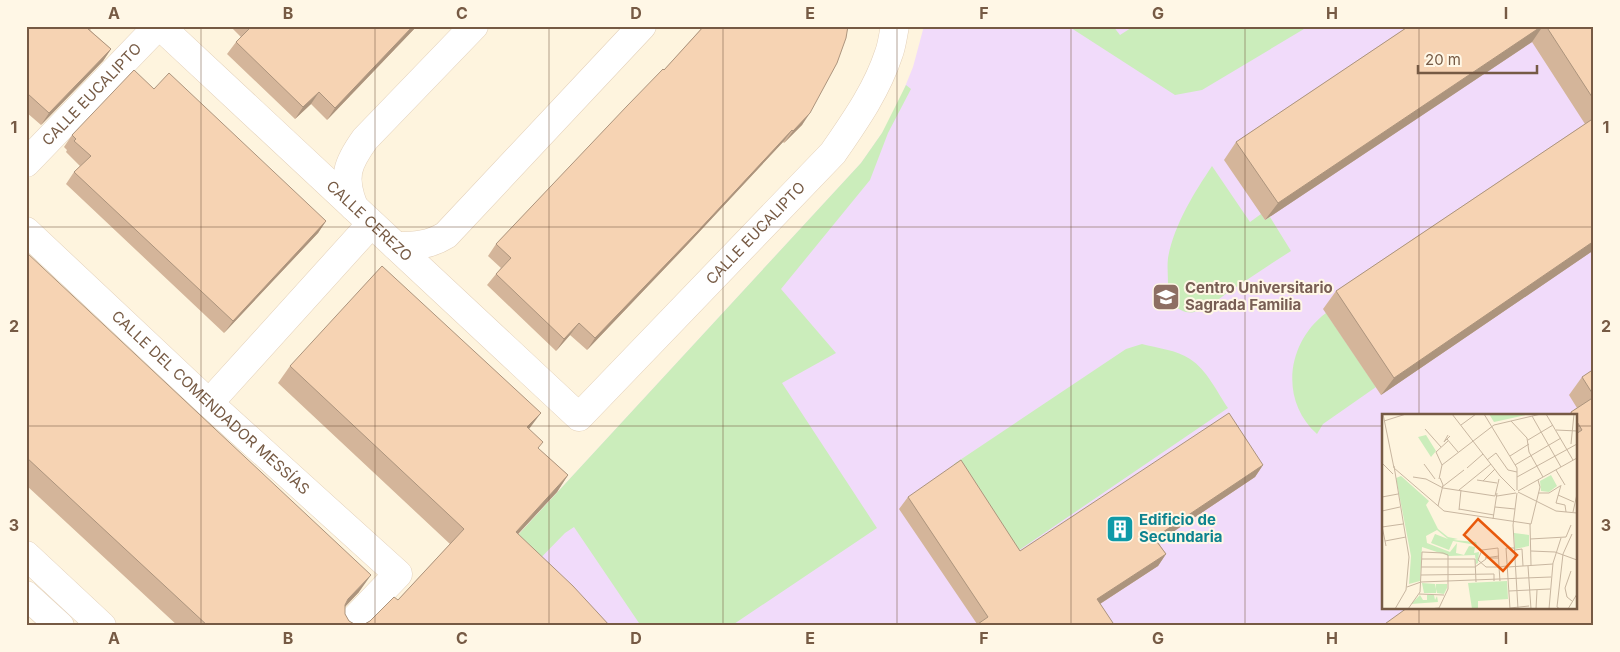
<svg xmlns="http://www.w3.org/2000/svg" width="1620" height="652" font-family="Inter,sans-serif">
<rect width="100%" height="100%" fill="#fef4de"/>
<path fill="#f1dbfa" fill-rule="evenodd" d="M924 26H1594V626H583L505 549 861 163 882 133 896 109 913 67ZM1384 416H1576V608H1384Z"/>
<path fill="#cbedbb" d="M1068 26H1113L1120 35 1134 26H1309L1202 90 1175 95Z
M906 85 911 89 888 133 870 180 781 289 836 353 782 383 877 528 731 626H641L574 527 565 533 528 571 505 549 861 163 882 133Z
M1212 166 1250 222 1261 214 1265 220 1270 217 1291 251C1269 265 1248 279 1227 293 1218 300 1206 309 1194 312 1187 314 1179 310 1174 305 1167 299 1168 292 1168 284 1168 275 1167 267 1168 258 1174 225 1194 193 1212 166Z
M1326 313 1376 387 1323 424 1317 434C1279 400 1287 342 1326 313Z
M1142 344C1157 348 1177 350 1190 359 1207 370 1217 392 1228 408L1012 555 954 464 1126 349Z"/>
<g fill="none" stroke-linecap="round" stroke-linejoin="round">
<g stroke="#e3d0b9" stroke-width="29">
<g id="minor">
<path id="s1" d="M160 26 579 417 833 153C855 121 877 90 889 53 892 45 893 35 895 26"/>
<path id="s2" d="M26 163 158 26"/>
<path d="M354 207C342 177 347 164 365 139L474 26"/>
<path id="s3" d="M26 231 209 403 398 574 348 626"/>
<path d="M396 246C415 246 430 245 446 235L642 26"/>
<path d="M209 403 371 224"/>
<path d="M26 555 102 626"/>
<path d="M26 595 60 626"/>
</g>
</g>
<use href="#minor" stroke="#fff" stroke-width="28"/>
</g>
<path fill="#d4b59a" d="M26 26H94L90 30 111 49 103 61 41 125 26 112Z
M230 26H417L327 120 311 104 295 119 227 54 236 42 241 37Z
M699 26H848L802 125 784 143 783 142 688 244 587 350 570 335 556 351 487 285 496 274 501 268 488 256 496 244 664 70 701 29Z
M1409 26H1594V250L1381 395 1323 309 1336 291 1585 124 1532 42 1265 220 1224 160 1236 142Z
M154 89 326 221 318 233 224 333 66 184 74 172 80 166 66 152 67 150 64 147 72 135Z
M26 252 359 592 345 607V614L349 621 356 625H363L370 621 398 600 450 544 278 383 290 366 529 429 539 449 568 475 557 492 518 534 610 626H178L26 485Z
M1594 369V626L1576 608V416H1568L1571 412 1577 408 1569 395 1582 377Z
M1263 465 1255 477 1158 542 1166 554 1158 566 1100 604 977 624 899 509 908 497 1020 551Z"/>
<path fill="#ac947d" d="M413 26H417L327 120 335 108Z
M1542 26H1543L1532 42 1265 220 1278 203Z
M111 49 103 61 41 125 49 113Z
M319 92 311 104 295 119 303 107Z
M810 113 802 125 784 143 793 131Z
M792 130 783 142 688 244 587 350 595 338Z
M326 221 318 233 224 333 233 321Z
M1594 241V250L1381 395 1394 378Z
M579 323 570 335 556 351 564 339Z
M541 413 529 429 515 444 527 427Z
M1263 465 1255 477 1146 550 1154 538Z
M568 475 557 492 504 549 516 532Z
M1166 554 1158 566 1089 611 1097 599Z
M371 575 359 592 337 615 348 599Z"/>
<path fill="#f6d3b3" stroke="#ac947d" d="M26 26H91L88 29 111 49 49 113 28 94 26 96Z
M251 26H413L335 108 319 92 303 107 236 42 251 27Z
M704 26H848L846 38 837 63 810 113 793 131 792 130 697 232 595 338 579 323 564 339 496 274 511 258 496 244 627 106 663 69 664 70Z
M1409 26H1542L1278 203 1236 142Z
M1546 26H1594V100Z
M134 70 154 89 169 73 326 221 233 321 74 172 91 156 74 141 76 139 72 135Z
M1594 118V241L1394 378 1336 291Z
M26 252 371 575 348 599 345 605V614L349 621 356 625H363L370 621 394 597 398 600 464 529 290 366 382 266 541 413 527 427 543 442 538 448 568 475 516 532 573 586 610 626H208L26 457Z
M1594 369V396L1582 377Z
M1594 397V626H1382L1407 608H1576V434L1582 430 1576 420V416H1573L1571 412Z
M1229 413 1263 465 1154 538 1166 554 1097 599 1115 626H975L988 617 908 497 961 460 1020 551Z"/>
<path fill="none" stroke="#765a44" stroke-width="1" stroke-opacity="0.55" d="M201 26V626M375 26V626M549 26V626M723 26V626M897 26V626M1071 26V626M1245 26V626M1419 26V416M26 227H1594M26 426H1384M1576 426H1594M1419 608V626"/>
<defs>
<g id="university-square" transform="scale(1.4375)"><rect x="-9" y="-9" width="18" height="18" rx="4" fill="#8d6e63" stroke="#fff7e6"/><path d="M0-5L7-2L0 1L-7-2ZM-4 1L0 2.5L4 1V4Q0 6-4 4Z" fill="#fff"/></g>
<g id="building-square" transform="scale(1.4375)"><rect x="-9" y="-9" width="18" height="18" rx="4" fill="#0f9aa8" stroke="#fff7e6"/><path d="M-4-6H4V6H1V3H-1V6H-4ZM-2.5-4.3h1.7v1.8h-1.7ZM.8-4.3h1.7v1.8H.8ZM-2.5-1h1.7V.8h-1.7ZM.8-1h1.7V.8H.8Z" fill="#fff"/></g>
</defs>
<g fill-rule="evenodd">
<use href="#university-square" x="1166" y="297"/>
<use href="#building-square" x="1120" y="529"/>
</g>
<g text-anchor="middle" stroke-width="4" stroke-linejoin="round" paint-order="stroke">
<g font-size="15" fill="#765a44" stroke="#fff7e6">
<text dy="5" stroke="none"><textPath href="#s2" startOffset="95">CALLE EUCALIPTO</textPath></text>
<text dy="5" stroke="none"><textPath href="#s1" startOffset="286">CALLE CEREZO</textPath></text>
<text dy="5" stroke="none"><textPath href="#s1" startOffset="828">CALLE EUCALIPTO</textPath></text>
<text dy="5" stroke="none"><textPath href="#s3" startOffset="252">CALLE DEL COMENDADOR MESSÍAS</textPath></text>
</g>
<g font-size="15" font-weight="bold" fill="#785e54" stroke="#fff7e6" text-anchor="start">
<text x="1185" y="293">Centro Universitario<tspan x="1185" dy="17">Sagrada Familia</tspan></text>
</g>
<g font-size="15" font-weight="bold" fill="#0d838f" stroke="#fff7e6" text-anchor="start">
<text x="1139" y="525">Edificio de<tspan x="1139" dy="17">Secundaria</tspan></text>
</g>
</g>
<g transform="translate(1382 414)">
<rect width="195" height="195" fill="#fef4de"/>
<path d="M107 0H148L112 8ZM44 21 54 37 49 43 36 23ZM169 61 175 72 167 78 159 77 158 67ZM19 62 47 87 44 91 56 115 66 123 76 125 71 126 94 128 96 135 94 131 71 127 67 136 49 129 53 120 66 125 55 116 44 122 45 129 68 138 75 129 74 139 82 141 87 132 93 133 92 139 97 138 96 149 94 150 93 141 67 142 40 133 38 167 27 170 29 142 14 64ZM132 119 147 121V132L133 135ZM125 167 126 185 96 187V195H90L86 169ZM40 169 53 170V175L54 170H65V174L62 180 55 179 54 175V179H42ZM38 181 41 186H45V181H52L53 186 55 182 56 188 29 190Z" fill="#cbedbb"/>
<path fill="none" stroke="#c8b6a0" stroke-width="1" d="M1 0 12 54 62 97 149 110 158 73 156 66M70 0 118 62 133 77M102 0 135 54V76M164 0 191 46M150 2 179 53M2 7 24 0M129 7 145 24 147 38 161 63M79 11 94 0M43 15 59 33M174 16 195 17M66 21 62 28 68 22M65 25 76 38M146 26 171 11M189 30 192 0M128 42 147 30M105 46 114 39 126 56 135 58M0 49 11 60M42 50 53 65M60 51 112 11 159 0M133 51 179 24M12 52 27 143 24 176 13 195M85 54 101 40M174 56 183 71M31 63 44 65 61 74 113 82 117 65M135 63 195 30M57 65 60 51 54 38 66 27M95 66 115 69M101 67 113 55M179 71 174 89 183 91 184 98M60 73 82 56M77 76 109 50M136 77 195 44M136 78 174 97 195 99M135 79 131 111 136 195M156 79H167L178 72M176 81 192 88M115 82 134 79M0 83 16 80M56 92 61 71 58 64M113 93 133 95M77 95 112 101M77 96 79 76M0 97 18 93M191 98 195 80M111 105 115 79M148 110 149 151M0 112 4 132M0 113 21 110M148 125 184 123 189 111M3 127 24 123M133 136 140 135 141 152M149 137 173 138 195 146M117 142 103 144H117M40 145H93L94 168M146 152 149 195M39 153H93L104 145M189 157 183 174 185 183 190 187M39 161 112 160V167M118 167 117 153 116 134 100 136 96 146 104 153H118L124 152 126 153 171 150M25 173 39 168 169 163M127 177 168 175M37 180 62 181M128 194 147 192M26 195 38 178 40 138 61 139 66 141V175L57 194 47 195M128 195 124 134H132M154 195 155 176M167 195 171 149 179 124M178 195 175 193 181 140 190 120M186 195 195 180"/>
<path fill="#e8590c" fill-opacity="0.15" stroke="#e8590c" stroke-width="2.5" d="M96 105 135 141 121 157 82 121Z"/>
<rect width="195" height="195" fill="none" stroke="#765a44" stroke-width="2.5"/>
</g>
<rect width="1620" height="652" fill="none" stroke="#fff7e6" stroke-width="55"/>
<path d="M1418 65v8h119v-8" fill="none" stroke="#765a44" stroke-width="2.5"/>
<text x="1425" y="65" font-size="15" fill="#765a44" stroke="#fff7e6" stroke-width="4" paint-order="stroke">20 m</text>
<rect x="28" y="28" width="1564" height="596" fill="none" stroke="#765a44" stroke-width="2"/>
<g font-size="16" text-anchor="middle" font-weight="bold" fill="#765a44">
<text x="114" y="19">A</text>
<text x="288" y="19">B</text>
<text x="462" y="19">C</text>
<text x="636" y="19">D</text>
<text x="810" y="19">E</text>
<text x="984" y="19">F</text>
<text x="1158" y="19">G</text>
<text x="1332" y="19">H</text>
<text x="1506" y="19">I</text>
<text x="14" y="133">1</text>
<text x="1606" y="133">1</text>
<text x="14" y="332">2</text>
<text x="1606" y="332">2</text>
<text x="14" y="531">3</text>
<text x="1606" y="531">3</text>
<text x="114" y="644">A</text>
<text x="288" y="644">B</text>
<text x="462" y="644">C</text>
<text x="636" y="644">D</text>
<text x="810" y="644">E</text>
<text x="984" y="644">F</text>
<text x="1158" y="644">G</text>
<text x="1332" y="644">H</text>
<text x="1506" y="644">I</text>
</g>
</svg>
